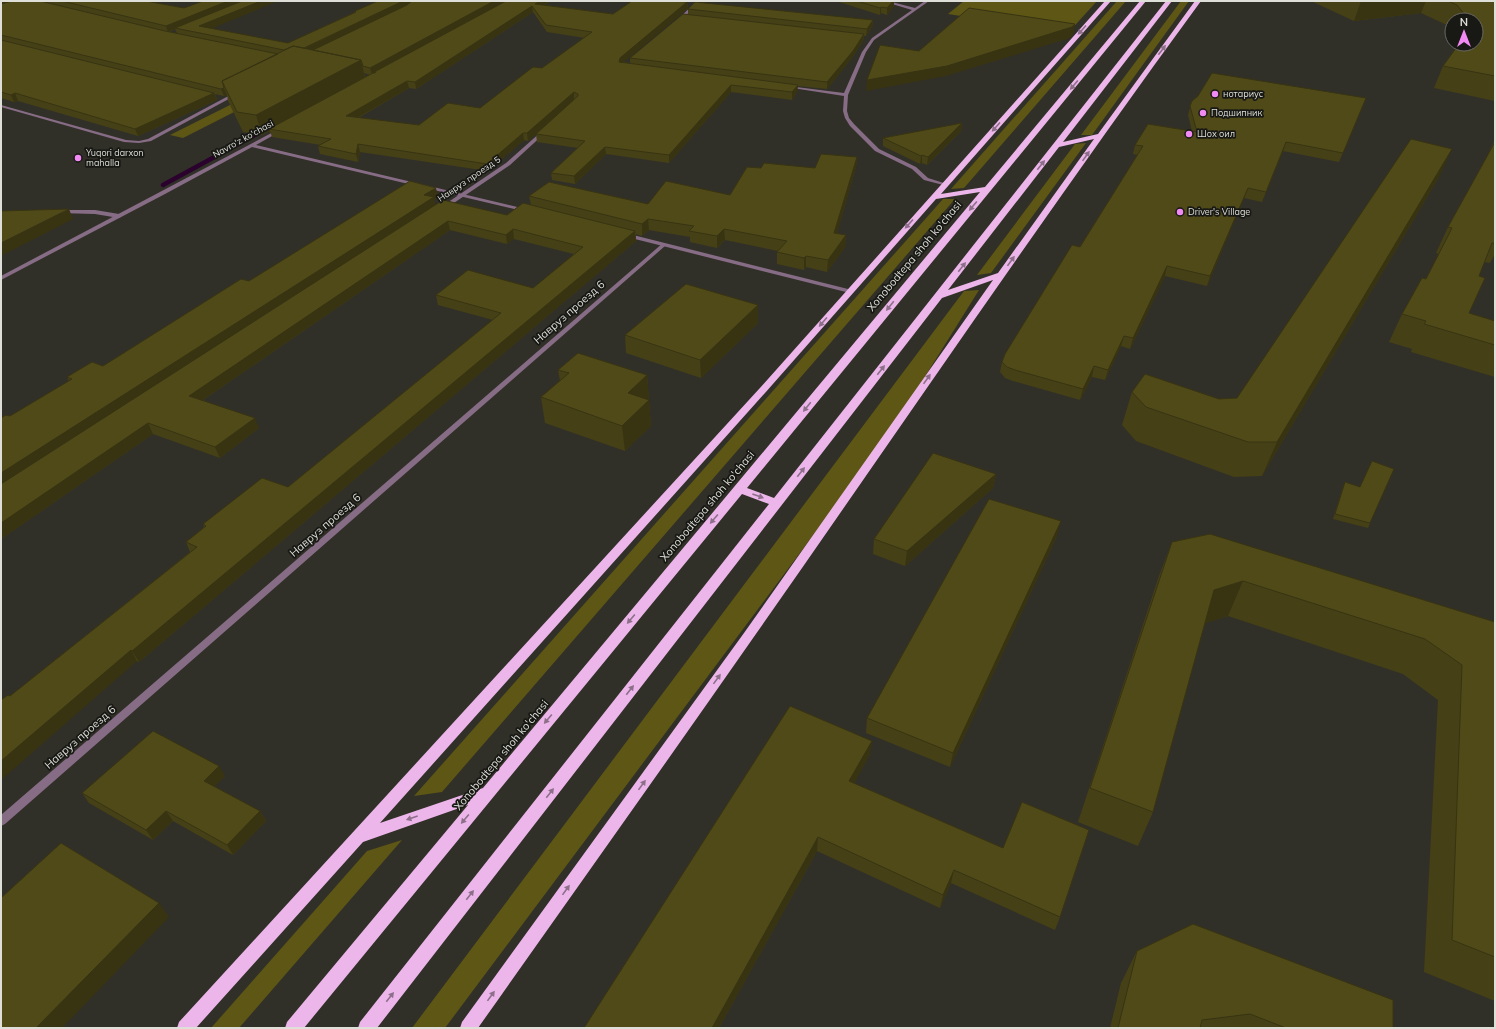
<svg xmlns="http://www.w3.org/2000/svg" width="1496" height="1029" font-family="Mulish,sans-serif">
<rect width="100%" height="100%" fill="#313028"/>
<path fill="#5e5614" d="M964 1H1097L1068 33 948 14Z
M1117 1H1126L964 188 951 189Z
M1181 1H1189L1092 135H1081Z
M234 103 246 106 183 138 170 135Z
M1086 143 991 273 977 275 1075 144Z
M943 199H955L442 792 414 796Z
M979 290 891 431 445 1028H412L964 291Z
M402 840 239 1028H211L367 851Z"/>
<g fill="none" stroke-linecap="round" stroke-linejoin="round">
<path stroke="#2b022d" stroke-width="4.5" d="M163 185 264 130"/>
<path fill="#876c86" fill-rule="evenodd" d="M697 1H701L679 22H677V20Z
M882 1H888L915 8 925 1H929L874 40 866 52 848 95 847 111 849 118 854 124 879 149 916 167 928 178 947 184V186L924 180 912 169 875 151 850 126 845 118 843 111 844 96 786 87 788 86 844 93 862 52 872 38 912 10Z
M234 93 238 94 151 141 139 143 124 142 1 107V105L126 140 139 141 148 139Z
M542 131 546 132 510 165 445 209H441V207L506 163Z
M60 210H95L119 214 122 216 119 218 95 214 58 213 57 212Z
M663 243 665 244V246L5 824 1 826V815Z"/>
<path fill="#876c86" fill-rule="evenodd" d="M279 129H281V131L256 145 530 210 527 212 252 147 165 194 1 280V276Z
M625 233 852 290 853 291 850 293 623 236V234Z"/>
<path fill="#ecb6ea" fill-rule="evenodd" d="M1105 1H1111L941 194 985 187 1140 1H1146L747 488 774 498 1166 1H1172L1063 142 1098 134 1195 1H1201C1047 211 901 427 751 641 661 770 569 899 478 1028H460L462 1022 744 633 993 280 942 298 377 1028H358L360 1022 769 504 742 494 304 1028H285L287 1022 468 805 363 842 196 1028H177L179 1022 759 389ZM1094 139 998 273 948 290 1059 147ZM980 192 483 788 380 823 765 393 936 199Z"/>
</g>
<path fill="#454016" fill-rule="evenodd" d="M1 1H146L212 29 288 43 355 12V11L412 1H551L545 5 613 14 632 1H691L687 2 688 8 623 62 630 63V58L688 14V9L873 20 872 27 866 36H864L863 41 852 58 827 89 798 86 797 92 792 100 731 92 669 163 606 154 575 184 552 180 551 173 578 148 537 142 536 134 569 105 528 141 524 140 488 171 360 152 358 162 320 154 318 146 321 145 272 137 270 131 262 135 243 132 228 101 227 95 224 96 215 94 217 100 138 136 18 101 14 102 1 98ZM533 12 547 32 585 38 542 68 480 108 419 125 358 118 409 88 416 89ZM175 29 177 33 170 32ZM364 73 370 75 365 77Z
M836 1H898L897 2 894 1V6L887 15 881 13 880 15Z
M1311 1H1495V101L1434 88 1443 66 1476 44V20H1452V30L1449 26 1421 13 1354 21Z
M1366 98 1339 162 1283 151 1262 202 1244 198 1207 286 1165 276 1130 349 1121 346 1105 380 1092 377 1080 400 1013 381 1005 378 1000 372 1002 362 1080 247 1138 155 1133 154 1135 145 1192 131 1188 115 1192 101Z
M962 123 961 131 927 165 922 163 920 164 883 146V138Z
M1495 139V254L1490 263 1485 262 1483 265 1479 276 1469 313 1495 345V377L1411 352 1412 349 1389 342 1402 314 1426 279 1439 254 1436 253 1448 227 1487 157Z
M857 157 856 167 837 233 846 235 845 247 827 272 806 267 804 270 777 264V252L778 251 725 240 717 248 690 242V237L649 230 642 236 636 234V241L139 662 137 661 10 696 190 552 186 542 204 527 203 524 288 487 493 320 438 305 436 295 533 288 574 254 514 239 507 244 450 230 203 400 259 428 220 458 153 434 1 539V418L10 416 69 381 67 377 103 366 249 281 438 197 434 200 435 205 507 215 531 205 529 196 648 204 730 195 761 168H815Z
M1439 177 1262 476 1234 477 1136 441 1122 425 1132 392 1219 399 1237 398Z
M758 323 701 378 626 353 625 335Z
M558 370 647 375 651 426 625 451 545 423 541 397 560 381Z
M996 474 993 488 905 566 873 554 874 539Z
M1345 482 1370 523 1368 528 1333 519 1343 487Z
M1057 536 950 767 866 733 867 718Z
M1172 542 1495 622V1001L1424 972 1438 700 1403 674 1228 616 1205 623 1153 812 1138 846 1078 822 1159 576Z
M870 754 854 783 1060 917 1055 930 951 883 940 908 817 851 719 1028H584Z
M225 776 214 786 260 811 266 821 233 855 173 821 153 840 89 803 82 793Z
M1137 951 1393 1028H1110L1121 983Z"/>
<path fill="#383412" d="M1 1H18L1 6Z
M228 1H246L175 28V29L168 32 166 26Z
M261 1H278L201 33 199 26Z
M403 1H412L405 7 297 59 295 53Z
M494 1H507L372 75 370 68Z
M540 1H551L536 10 535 4Z
M673 1H691L687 2 688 8 620 65V69V58Z
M893 1H894V6L887 15V8Z
M1361 1H1426L1421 13 1354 21Z
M532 6 533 12 416 89 415 82Z
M881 7V13L880 15V8Z
M873 20 872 27 866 36 867 29Z
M1075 24 1073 35 1070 38 946 76 866 91 867 80Z
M864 34 863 41 852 58 827 89V82Z
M361 60 365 78 269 129 270 131 262 135 256 115Z
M407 81 409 88 348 123 346 116Z
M731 85V92L669 163V155Z
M798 85 797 92 792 100V92Z
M224 88 227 95 224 96 221 89Z
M574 92V100L528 141 527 133Z
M15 93 18 101 14 102 11 95Z
M214 93 217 100 138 136 135 129Z
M962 123 961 131 927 165 928 157Z
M523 133 524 140 488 171 487 164Z
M1286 142 1283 151 1262 202Z
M358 144 360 152 358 162 356 154Z
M605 147 606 154 575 184 574 176Z
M1452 149 1439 177 1262 476 1277 442Z
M922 155V163L920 164 921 156Z
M857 157 856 167 834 244V233Z
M436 188 438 197 434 200 436 207 1 488V473Z
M1248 188 1244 198 1207 286 1210 276Z
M69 209 73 219 1 256V243Z
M648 219 649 230 642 236V224Z
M448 221 450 230 194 406 189 396Z
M513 229 514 239 507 244 506 235Z
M724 229 725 240 717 248V236Z
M635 231 636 241 139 662 132 651Z
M846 235 845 247 827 272 828 260Z
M806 256V267L804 270V258Z
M1167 266 1165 276 1130 349 1133 338Z
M758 305V323L701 378 700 360Z
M1124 336 1121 346 1105 380 1108 370Z
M1094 366 1092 377 1080 400 1083 389Z
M647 375 651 426 625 451 622 426 628 393Z
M255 418 259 428 220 458 215 447Z
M148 423 153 434 1 539V523Z
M996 474 993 488 905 566 907 551Z
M1061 521 1057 536 950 767 953 753Z
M1243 581 1228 616 1200 625 1214 590Z
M131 650 137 661 1 780V761Z
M872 741 870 754 848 795 849 781Z
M219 766 225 776 210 791 204 781Z
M166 811 173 821 153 840 146 830Z
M260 811 266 821 233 855 227 845Z
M818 837 817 851 719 1028H712Z
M954 870 951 883 940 908 943 895Z
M159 903 169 917 62 1028H36Z"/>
<path fill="#504a19" stroke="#383412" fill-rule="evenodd" d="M12 1H40L165 31 278 54 222 81 224 88 221 89 1 35V4Z
M62 1H146L184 8 203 1H228L166 26Z
M242 1H261L199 26 288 43 356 12 355 11 378 1H403L304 48 293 46 284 50 175 28Z
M412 1H494L370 68 363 66 361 60 313 50 407 5Z
M506 1H540L535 4 613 14 632 1H677L687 2 620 58 619 62 798 85 792 92 731 85 669 155 605 147 574 176 551 173 585 141 536 134 578 96V94L574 92 527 133H523L487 164 358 144 356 154 318 146 331 139 269 129 373 73H375L376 71ZM532 6 546 25 592 32 542 68 533 67 480 108 448 103 419 125 346 116 407 81 415 82Z
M857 1H893L887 8 881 7 880 8Z
M1448 1H1495V76L1443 66 1459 44H1476V20H1469L1457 5Z
M695 2 873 20 867 29 688 9Z
M969 8 1075 24 1072 27 947 66 867 80 880 45 919 51Z
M683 14 864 34 853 51 827 82 630 58Z
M1 40 214 93 135 129 15 93 11 95 1 92Z
M293 46 361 60 256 115 237 112 222 81Z
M1212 73 1366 98 1343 153 1286 142 1266 192 1248 188 1210 276 1167 266 1133 338 1124 336 1108 370 1094 366 1083 389 1015 370 1007 367 1002 362 1005 354 1072 245 1080 247 1143 146 1135 145 1148 124 1197 132 1190 106 1192 101 1198 96Z
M962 123 928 157 922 155 921 156 883 138Z
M1411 139 1452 149 1277 442H1248L1146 407 1132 392 1145 374 1219 399 1237 398Z
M1495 142V243H1492L1479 276 1485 278 1469 313 1495 321V345L1424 324 1426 321 1402 314 1422 278 1426 279 1452 228 1448 227Z
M821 154 857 157 834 233 846 235 828 260 806 256 804 258 777 252 787 241 724 229 717 236 689 231 694 226 648 219 642 224 529 196 549 182 648 204 666 181 730 195 747 167 761 168 764 163 815 168Z
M410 181 436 188 424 195 434 197 1 473V418L6 415 10 416 72 379 67 377 92 362 103 366 241 279 249 281Z
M443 200 507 215 523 203 635 231 132 651 131 650 1 761V700L8 695 10 696 197 547 186 542 206 526 203 524 262 478 288 487 501 313 436 295 468 270 533 288 583 247 513 229 506 235 448 221 189 396 255 418 215 447 148 423 1 523V484Z
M69 209 1 243V211Z
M686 284 758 305 700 360 625 335Z
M578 353 647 375 628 393 649 400 622 426 541 397 569 373 558 370Z
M933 453 996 474 907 551 874 539Z
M1372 461 1394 469 1370 523 1335 514 1345 482 1360 487Z
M989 499 1061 521 953 753 867 718Z
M1210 534 1495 622V957L1452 940 1462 665 1425 639 1243 581 1214 590 1153 812 1090 788 1172 542Z
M790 706 872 741 849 781 1003 848 1022 802 1089 830 1060 917 954 870 943 895 818 837 712 1028H584Z
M153 731 219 766 204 781 260 811 227 845 166 811 146 830 82 793Z
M61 843 159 903 36 1028H1V898Z
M1193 924 1393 1000V1028H1286L1250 1014 1202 1020 1200 1028H1118L1137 951Z"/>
<defs><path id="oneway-solid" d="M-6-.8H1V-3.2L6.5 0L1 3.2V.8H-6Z"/></defs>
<g fill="#8d6f8a">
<use href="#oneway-solid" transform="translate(1082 30) rotate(132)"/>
<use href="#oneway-solid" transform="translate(1162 50) rotate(-53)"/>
<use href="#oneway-solid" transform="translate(1074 85) rotate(130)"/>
<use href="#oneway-solid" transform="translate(996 127) rotate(132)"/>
<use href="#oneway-solid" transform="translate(1086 156) rotate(-55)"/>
<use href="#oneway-solid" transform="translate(1041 165) rotate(-52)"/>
<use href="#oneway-solid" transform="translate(973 206) rotate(130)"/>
<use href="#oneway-solid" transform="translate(909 224) rotate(132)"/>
<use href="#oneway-solid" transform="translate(1011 261) rotate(-54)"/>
<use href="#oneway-solid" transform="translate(962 267) rotate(-52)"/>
<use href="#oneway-solid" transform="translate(890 306) rotate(129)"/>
<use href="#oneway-solid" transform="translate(823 322) rotate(131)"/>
<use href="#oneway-solid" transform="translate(881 370) rotate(-52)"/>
<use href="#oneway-solid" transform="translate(927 379) rotate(-55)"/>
<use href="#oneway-solid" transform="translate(807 407) rotate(129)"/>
<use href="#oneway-solid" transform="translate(801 472) rotate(-52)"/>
<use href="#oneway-solid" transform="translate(758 496) rotate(20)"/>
<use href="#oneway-solid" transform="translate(714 519) rotate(130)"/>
<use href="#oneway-solid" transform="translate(631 619) rotate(130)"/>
<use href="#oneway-solid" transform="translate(717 679) rotate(-54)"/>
<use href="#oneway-solid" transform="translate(630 690) rotate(-52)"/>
<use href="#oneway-solid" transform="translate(548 719) rotate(130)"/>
<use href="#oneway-solid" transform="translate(642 785) rotate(-54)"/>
<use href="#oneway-solid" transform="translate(550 793) rotate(-52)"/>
<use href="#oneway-solid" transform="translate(412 818) rotate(161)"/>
<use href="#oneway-solid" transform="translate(465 819) rotate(130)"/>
<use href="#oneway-solid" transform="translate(566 890) rotate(-54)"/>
<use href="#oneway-solid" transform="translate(470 895) rotate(-52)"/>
<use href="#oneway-solid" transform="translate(491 996) rotate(-54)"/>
<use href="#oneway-solid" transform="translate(390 997) rotate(-52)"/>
</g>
<g fill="#f28af3" stroke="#181814" stroke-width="1.5">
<circle cx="1215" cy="94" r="4"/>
<circle cx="1203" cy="113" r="4"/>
<circle cx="1189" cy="134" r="4"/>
<circle cx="78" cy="158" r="4"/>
<circle cx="1180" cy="212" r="4"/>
</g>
<g text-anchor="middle" stroke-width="3.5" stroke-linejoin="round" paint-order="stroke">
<g font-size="9" fill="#dfdfda" stroke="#181814" text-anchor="start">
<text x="1223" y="97">нотариус</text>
<text x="1211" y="116">Подшипник</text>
<text x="1197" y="137">Шох оил</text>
<text x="86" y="156">Yuqori darxon<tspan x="86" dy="10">mahalla</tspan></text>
<text x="1188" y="215">Driver's Village</text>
</g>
<g font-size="9" fill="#dfdfda" stroke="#181814">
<text transform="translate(243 139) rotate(-29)" y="3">Navro'z ko'chasi</text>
<text transform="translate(469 179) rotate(-34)" y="3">Навруз проезд 5</text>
</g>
<g font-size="11" fill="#dfdfda" stroke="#181814">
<text transform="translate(914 256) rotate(-50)" y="4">Xonobodtepa shoh ko'chasi</text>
<text transform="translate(569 312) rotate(-41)" y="4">Навруз проезд 6</text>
<text transform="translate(707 506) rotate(-50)" y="4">Xonobodtepa shoh ko'chasi</text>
<text transform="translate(325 525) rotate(-41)" y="4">Навруз проезд 6</text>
<text transform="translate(80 737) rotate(-41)" y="4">Навруз проезд 6</text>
<text transform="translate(501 755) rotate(-50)" y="4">Xonobodtepa shoh ko'chasi</text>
</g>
</g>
<rect width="1496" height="1029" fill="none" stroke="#dfdfda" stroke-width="4"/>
<g transform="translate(1464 32)"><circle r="19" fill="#181814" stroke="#686863"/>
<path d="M0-3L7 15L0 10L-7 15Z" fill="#f28af3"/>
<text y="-6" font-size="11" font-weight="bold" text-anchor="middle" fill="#dfdfda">N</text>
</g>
</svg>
